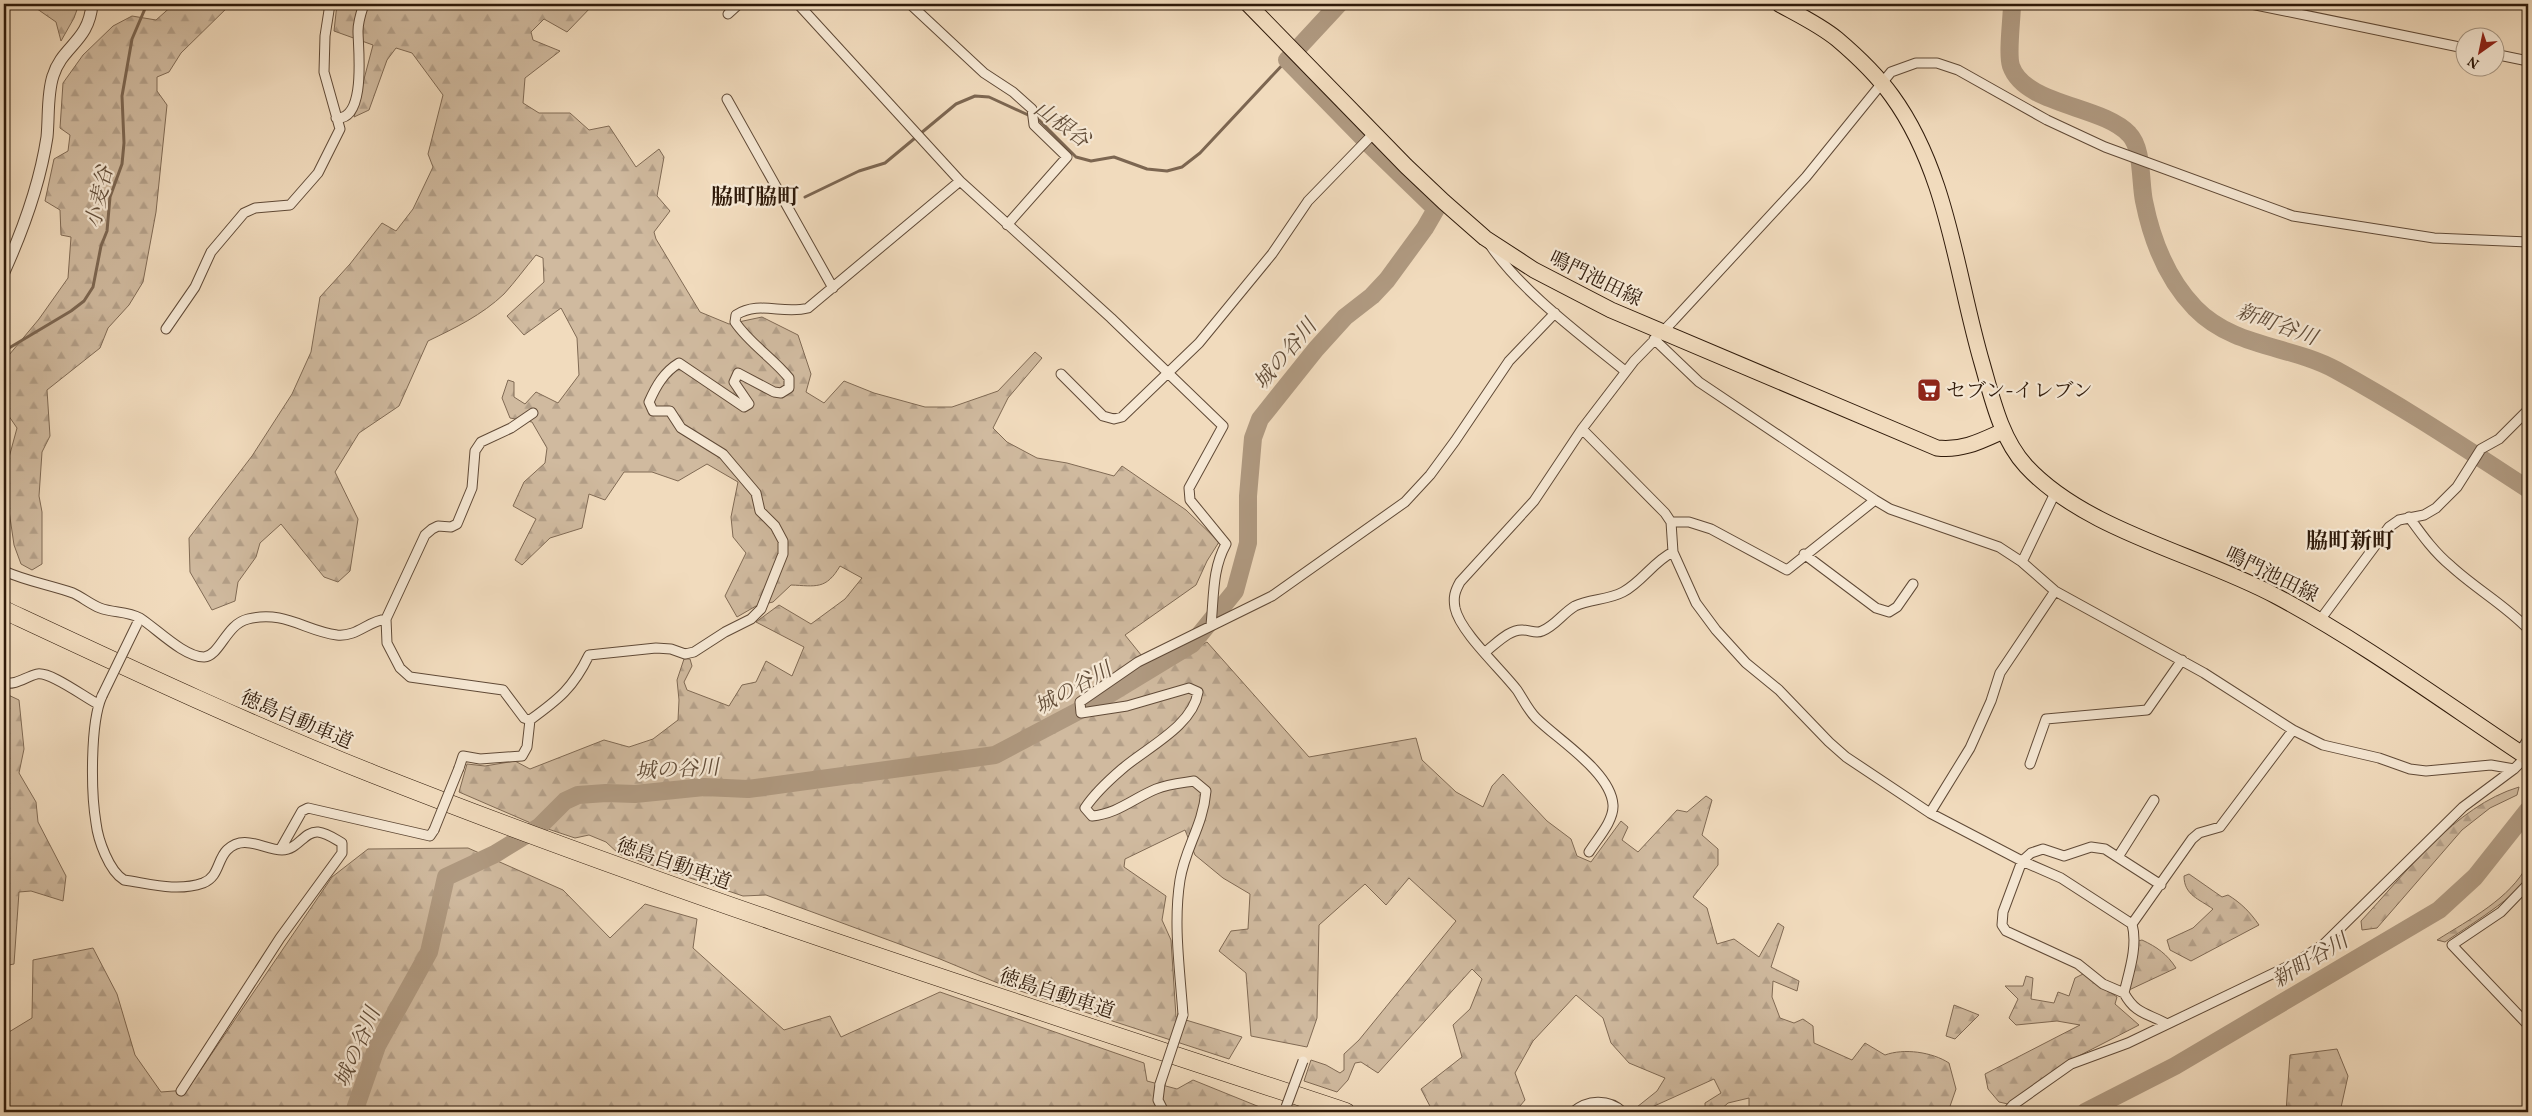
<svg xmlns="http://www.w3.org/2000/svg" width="2532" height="1116" font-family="Vollkorn,'Noto Serif JP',serif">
<defs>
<pattern id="forest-firs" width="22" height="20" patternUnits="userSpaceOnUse" patternTransform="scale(1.25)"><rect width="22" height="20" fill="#d0ba9f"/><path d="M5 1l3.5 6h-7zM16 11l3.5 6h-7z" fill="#b39f88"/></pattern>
</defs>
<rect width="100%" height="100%" fill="#f1dbbd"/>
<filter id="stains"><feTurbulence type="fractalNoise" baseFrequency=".004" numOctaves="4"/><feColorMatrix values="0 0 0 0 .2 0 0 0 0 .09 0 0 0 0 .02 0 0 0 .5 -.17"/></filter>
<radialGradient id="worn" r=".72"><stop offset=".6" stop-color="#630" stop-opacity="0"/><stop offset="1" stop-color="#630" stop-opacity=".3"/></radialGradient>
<path fill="url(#forest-firs)" stroke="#806a54" d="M30 4H79L74 18 61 41 56 22Z
M174 4H231L181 53 169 72 157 77V91L167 105 156 212 143 282 129 305 108 328 100 348 47 390 50 436 42 452 39 496 42 512V564L32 570 21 564 14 545 4 476 17 428 4 409V361L39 319 68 278 71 237 61 235 60 210 45 201 54 159 68 151 70 135 60 128 63 83 83 55 113 26 132 16 156 20Z
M337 4H492L495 7 502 4H521L523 7 531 4H594L567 32 544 19 531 32 533 40 560 51 525 78 523 103 539 113H570L589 130 609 126 636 167 659 149 664 157 657 196 670 211 654 232 656 239 700 312 729 324 762 317 798 335 811 374 806 392 824 403 844 381 874 393 925 407H952L998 391 1035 352 1042 358 1008 398 993 428 1007 442 1037 458 1067 463 1114 476 1122 466 1186 510 1219 542 1207 561 1196 585 1125 635 1154 671 1207 642 1309 757 1416 738 1422 760 1456 792 1483 807 1492 786 1503 774 1547 821 1571 839 1577 856 1591 862 1621 821 1628 827 1622 840 1638 852 1677 810 1687 812 1706 796 1712 800 1702 835 1718 849V865L1693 897 1707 908 1717 944 1734 939 1759 957 1778 923 1784 927 1771 967 1799 981 1797 991 1773 981 1772 997 1780 1018 1794 1023 1803 1019 1813 1026 1814 1043 1852 1060 1865 1043 1885 1055C1904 1048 1932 1052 1949 1063L1956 1089 1948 1112H1749V1098L1728 1103 1719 1111 1705 1112V1103L1721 1093 1714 1079 1641 1112 1637 1107 1657 1091 1665 1078 1629 1063 1611 1043 1603 1018 1576 995 1533 1041 1515 1073 1525 1100 1520 1106 1525 1112H1433L1421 1089 1462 1057 1453 1025 1470 1009 1482 979 1472 969 1378 1073 1361 1062 1355 1063 1348 1080 1337 1092 1304 1081 1311 1060 1326 1065 1340 1073 1344 1070V1054L1359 1040 1456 921 1409 878 1386 905 1365 884 1319 925 1317 1018 1307 1047 1251 1036 1246 973 1219 951 1231 931 1248 929 1250 894 1223 878 1195 855 1185 830 1125 859 1124 867 1166 896 1162 920 1171 940 1176 1017 1242 1037 1229 1059 1005 986 940 959 766 895 743 896 619 854 606 842 589 835 575 838 533 824 459 792 467 764 485 766 515 761 530 769 604 740 629 747 653 739 678 720 679 700 677 680 684 659H690L692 666 684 682 687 690 729 706 742 685 756 682 766 661 792 676 804 647 756 622 779 605 811 624 845 599 862 578 840 566C826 590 816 586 791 585L773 602 756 606 737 617 725 596 746 553 733 537 731 517 738 482 707 464 678 481 652 472H624L605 500 589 494 582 528 550 538 522 565 515 560 536 519 513 506 524 482 545 463 547 448 532 422 510 418 502 398 508 380 514 382V397L525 404 536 392 558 403 579 375 577 338 561 308 524 335 507 316 544 282 543 258 536 255C525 268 515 282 504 294 482 315 455 328 428 341L399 406 359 433 335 472 358 519 350 571 338 582 324 577 281 524 260 543 256 557 238 582 235 601 212 610 190 572 189 538 252 456 292 394 311 352 320 297 350 264 382 223 396 231 413 209 433 167 428 154 443 95 412 53 396 48 387 60 369 110 354 117 373 45 334 31Z
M4 693 19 700 24 749 19 773 36 802 38 822 66 876 63 901 31 891 19 892 14 964 4 966Z
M2519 787 2517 795 2490 808 2462 830 2377 928 2362 930 2361 921C2405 874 2455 806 2519 787Z
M468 848 563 890 610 938 645 904 697 919 693 948 784 1030 830 1016 841 1037 940 992 1144 1063 1147 1081 1177 1089 1193 1080 1272 1112H4V1035L32 1018 33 960 93 948 117 994 135 1055 161 1092 187 1090 332 877 368 849Z
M2528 864C2528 867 2529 873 2528 876 2524 892 2461 931 2445 942L2437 940C2470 919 2510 899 2528 864Z
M2189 874 2222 897 2228 895C2241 903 2250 912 2259 925L2191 961 2170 950 2167 940 2193 928 2213 909C2199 899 2184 895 2184 876Z
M2142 940C2157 947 2167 954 2176 968L2129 990 2138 941Z
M2083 974 2117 997 2115 1004 2139 1025 2065 1063 2008 1104 1999 1102 1988 1089 1985 1074 2080 1025 2057 1021 2016 1025 2009 1018 2018 999 2005 986H2023L2026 976 2033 978 2031 999 2054 1003 2058 992 2069 996 2075 978Z
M1954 1005 1979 1015 1955 1039 1946 1036Z
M2337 1049 2348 1076 2340 1112H2286L2290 1055Z"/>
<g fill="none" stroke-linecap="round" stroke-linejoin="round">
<path stroke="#7c6651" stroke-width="3" d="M805 197 859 171 885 163 956 104 975 96 989 97 1039 120 1076 157 1091 161 1114 157 1147 169 1167 171 1182 167 1200 153 1287 60
M4 351 71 311 84 301 93 287 101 246 107 231 110 197 122 164 124 143 122 96 132 39 147 4"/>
<path stroke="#af9980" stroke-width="18" d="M2012 4C2012 18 2007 54 2011 66 2025 106 2102 105 2129 134 2143 148 2140 182 2144 201 2152 241 2167 279 2195 308 2234 348 2290 345 2336 370 2402 406 2465 448 2528 489
M354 1112 377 1046 429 952 446 877 495 854 539 827 565 801 578 795 606 793 635 794 704 787 748 789 995 755 1103 698 1192 644 1235 591 1248 543V496L1253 438 1260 419 1316 349 1345 317 1372 296 1387 280 1425 228 1436 209 1370 145 1287 60 1339 4
M2085 1112 2175 1066 2439 910 2475 877 2528 810"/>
<g stroke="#604a37" stroke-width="11">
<path id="minor" d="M798 4 960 181 1111 318 1223 426 1189 488 1190 500 1226 544C1212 569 1214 597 1211 625
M910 4 984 73 1013 92 1032 109 1034 125 1067 157 1007 225
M2251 4 2464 48
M728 14 739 4
M2494 54 2528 61
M727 99 833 288
M336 118C367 121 358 47 358 31 358 21 361 13 364 4
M1490 245C1522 292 1581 335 1625 371
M166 329 195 287 211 252 244 213 255 208 290 205 318 173 340 129 324 72 325 36 330 4
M1654 339 1699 382 1875 500 1890 509 1999 547 2022 562 2055 591 2204 673 2293 730 2323 745 2379 758 2410 769 2426 771 2491 765 2514 769
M1061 374 1103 416 1114 419 1122 417 1199 343 1272 254 1308 201 1374 133
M1582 429 1665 513 1671 522 1673 552 1696 603 1716 630 1746 663 1779 690 1829 742 1846 757 1930 813 2022 861 2061 878 2132 924C2138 946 2129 972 2124 993 2136 1015 2148 1013 2167 1024
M2409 517C2422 535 2434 552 2451 566 2476 589 2505 605 2528 629
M1671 522H1689L1711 529 1787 570 1875 500
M1804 554 1876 608 1889 612 1897 607 1913 584
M2022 562 2055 493
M4 571C26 581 50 585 73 593 82 597 90 604 100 608 113 613 127 611 140 618 157 629 184 657 204 657 220 656 226 624 248 619 285 610 305 631 337 635 357 637 368 621 386 619
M2320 620 2389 527 2399 520 2424 515 2436 508 2457 487 2481 449 2499 439 2528 410
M1485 652C1496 644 1509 629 1523 630 1530 630 1536 634 1542 631 1555 626 1563 613 1575 606 1590 599 1608 600 1623 592 1642 582 1654 561 1673 552
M4 683C17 685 25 677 37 674 50 671 84 697 98 704
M102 696C90 723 91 793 96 823 98 840 109 871 124 880 151 884 177 892 203 883 219 877 217 860 227 850 244 833 264 850 282 850 298 850 304 831 318 832 327 833 335 839 342 843V853L280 938 181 1091
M530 720 524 718 503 690 410 677 400 668 387 643 386 619 425 535 432 529 438 526 451 527 457 524 472 488 475 451 481 442 511 428 533 413
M2520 752 2528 739
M2030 764 2046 719 2147 710 2182 660
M459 768 463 756 480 759 522 756 527 747 530 720C559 699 573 688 589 655L656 648 671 649 685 654 694 652 725 632 751 619 761 609 783 554V541L775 526 760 511 756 493 723 454 681 428 670 411H653L649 402C656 386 664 372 679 363L744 407 749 404 734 382 738 373 774 392 781 393 789 388V378C773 358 750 344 735 322L736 315C759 300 783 315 808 308L960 181
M1930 813 1970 748 1991 701 2000 673 2055 591
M280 850 302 811 308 808 430 836 434 830
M1589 852C1597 839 1614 821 1613 805 1611 772 1558 740 1536 718 1528 710 1523 699 1517 690 1501 669 1460 632 1455 608 1453 597 1455 591 1460 582L1534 501 1582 429 1634 361 1673 321 1806 177 1891 72 1916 63H1937L1958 70 2047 120 2105 147 2293 216 2434 238 2528 242
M2118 857 2154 800
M2528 884 2501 912 2452 945 2528 1025
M2132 924 2192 839 2199 833 2220 827 2293 730
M2124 993 2103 984 2078 964 2006 931 2002 925 2003 912 2022 861 2031 853 2043 849 2064 856 2091 847 2105 849 2161 885
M1183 1015C1180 970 1173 924 1180 880 1185 848 1203 826 1206 791L1194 781C1181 783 1168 784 1156 789 1134 798 1117 814 1092 816L1085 808C1095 793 1108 781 1122 769 1146 748 1193 726 1198 692L1189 688 1127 706 1081 713 1080 702 1138 662 1272 596 1405 502 1430 475 1455 441 1509 361 1555 313
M1160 1084 1158 1100 1164 1112
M1573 1112C1587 1100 1608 1098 1623 1112
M2007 1112 2013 1105 2071 1064 2128 1043 2295 963 2324 944 2463 807 2514 769 2526 757"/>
</g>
<g stroke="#604a37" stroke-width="13">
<path id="tertiary" d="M4 272C23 230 40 183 47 137 49 117 47 94 53 76 62 46 89 42 92 4"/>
</g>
<g stroke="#2f1a0a" stroke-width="17">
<path id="primary" d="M1248 4 1406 166 1444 202 1485 238 1534 270 1611 310 1937 448C1962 451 1981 441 2003 431
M1779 4C1799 15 1820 25 1837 39 1857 56 1877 75 1892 96 1948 173 1956 274 1982 363 1992 398 2001 439 2026 466 2086 531 2198 554 2276 596 2364 643 2445 703 2528 758"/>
</g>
<g stroke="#2f1a0a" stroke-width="19">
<path id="motorway" d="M4 610C126 667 247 724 373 774 692 900 1021 1004 1346 1112"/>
</g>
<use href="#minor" stroke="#f6e8d4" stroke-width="9"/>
<use href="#tertiary" stroke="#f6e8d4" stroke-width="11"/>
<use href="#primary" stroke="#f1dbbd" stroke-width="15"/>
<use href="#motorway" stroke="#f1dbbd" stroke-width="18"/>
<g stroke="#604a37" stroke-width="11" stroke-linecap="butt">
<path id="minor-bridge" d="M102 696 137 624
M434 830 459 768
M1160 1084 1183 1015
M1286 1107 1303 1061"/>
</g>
<use href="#minor-bridge" stroke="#f6e8d4" stroke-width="9"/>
</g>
<defs>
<g id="supermarket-square" transform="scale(1.25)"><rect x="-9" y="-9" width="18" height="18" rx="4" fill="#8f2418" stroke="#f6e8d4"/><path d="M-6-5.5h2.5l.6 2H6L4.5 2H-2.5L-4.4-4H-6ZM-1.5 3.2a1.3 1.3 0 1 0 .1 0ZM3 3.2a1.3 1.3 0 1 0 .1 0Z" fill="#fff"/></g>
</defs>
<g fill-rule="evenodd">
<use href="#supermarket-square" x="1929" y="390"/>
</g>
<g text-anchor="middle" stroke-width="4.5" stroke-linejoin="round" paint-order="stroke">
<g font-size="20" fill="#2f1a0a" stroke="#f6e8d4">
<text transform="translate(1596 278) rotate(26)" y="7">鳴門池田線</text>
<text transform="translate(2272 574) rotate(26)" y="7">鳴門池田線</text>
<text transform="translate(297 719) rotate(23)" y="7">徳島自動車道</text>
<text transform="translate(674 863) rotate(19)" y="7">徳島自動車道</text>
<text transform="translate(1057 993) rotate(18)" y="7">徳島自動車道</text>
</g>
<g font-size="20" fill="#2f1a0a" stroke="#f6e8d4" text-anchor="start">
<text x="1946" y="397">セブン-イレブン</text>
</g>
<g font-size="21" font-style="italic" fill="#624d39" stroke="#f6e8d4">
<text transform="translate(1062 124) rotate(36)" y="7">山根谷</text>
<text transform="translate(99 197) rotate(-78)" y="7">小麦谷</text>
<text transform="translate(2277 324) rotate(20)" y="7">新町谷川</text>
<text transform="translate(1285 354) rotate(-50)" y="7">城の谷川</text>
<text transform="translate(1073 688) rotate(-29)" y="7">城の谷川</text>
<text transform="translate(677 769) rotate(-3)" y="7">城の谷川</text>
<text transform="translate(2310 960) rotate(-31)" y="7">新町谷川</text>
<text transform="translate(357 1047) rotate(-67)" y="7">城の谷川</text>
</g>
<g font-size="22" font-weight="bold" fill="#2f1a0a" stroke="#f6e8d4">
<text x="755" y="204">脇町脇町</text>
<text x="2350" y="548">脇町新町</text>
</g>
</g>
<rect width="2532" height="1116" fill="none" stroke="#f1dbbd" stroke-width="20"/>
<rect x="5" y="5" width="2522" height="1106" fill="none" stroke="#2f1a0a" stroke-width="2.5"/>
<rect x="10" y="10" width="2512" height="1096" fill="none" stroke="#2f1a0a"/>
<g transform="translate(2480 52) rotate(213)"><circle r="24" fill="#f6e8d4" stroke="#a69683"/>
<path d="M0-4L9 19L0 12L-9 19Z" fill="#8f2418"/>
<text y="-8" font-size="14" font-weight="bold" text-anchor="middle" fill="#2f1a0a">N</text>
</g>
<rect width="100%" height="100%" filter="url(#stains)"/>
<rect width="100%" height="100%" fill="url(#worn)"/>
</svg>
